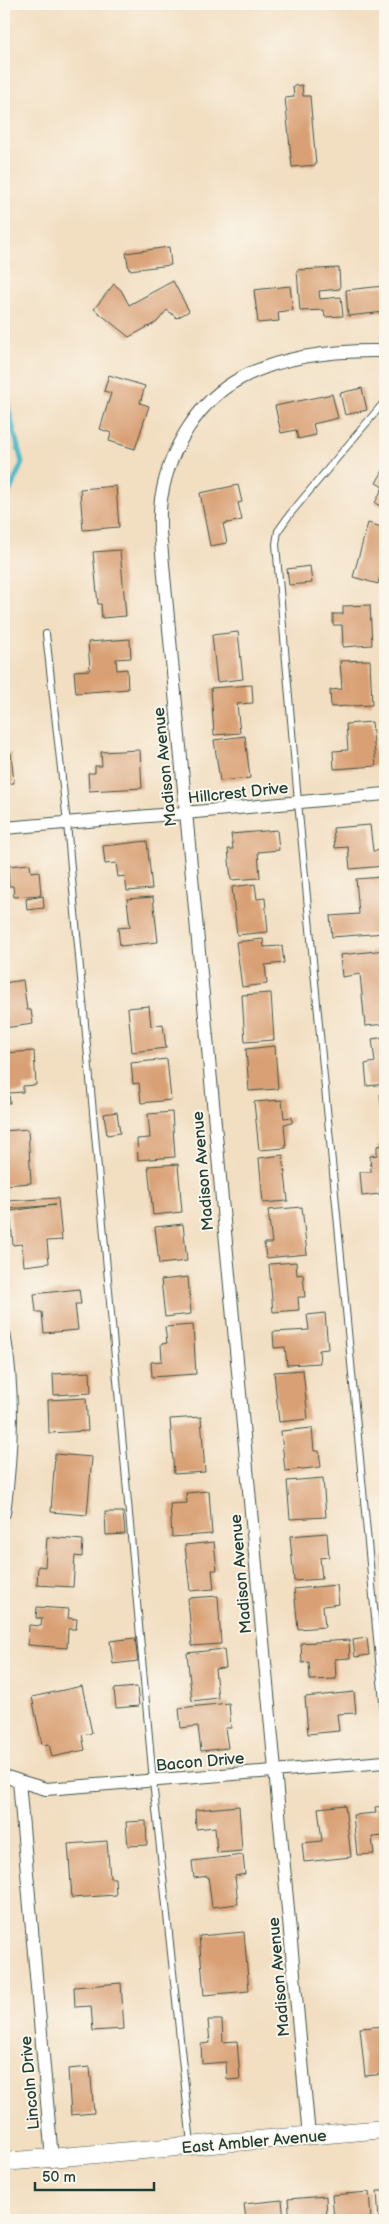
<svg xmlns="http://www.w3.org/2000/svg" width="389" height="2224" font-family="'Balsamiq Sans',sans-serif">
<rect width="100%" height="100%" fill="#fbf7ec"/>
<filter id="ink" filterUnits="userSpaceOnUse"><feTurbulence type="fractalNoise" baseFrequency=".02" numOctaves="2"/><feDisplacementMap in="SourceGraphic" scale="10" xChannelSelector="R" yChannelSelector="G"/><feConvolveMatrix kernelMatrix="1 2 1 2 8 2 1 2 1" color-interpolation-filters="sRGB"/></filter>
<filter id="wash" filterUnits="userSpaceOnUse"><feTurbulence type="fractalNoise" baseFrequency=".0096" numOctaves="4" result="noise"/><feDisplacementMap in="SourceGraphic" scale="20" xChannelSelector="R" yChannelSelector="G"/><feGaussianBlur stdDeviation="1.12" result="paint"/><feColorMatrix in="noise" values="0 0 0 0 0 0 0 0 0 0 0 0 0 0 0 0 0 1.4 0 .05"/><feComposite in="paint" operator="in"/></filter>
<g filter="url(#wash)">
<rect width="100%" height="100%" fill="#f2dec1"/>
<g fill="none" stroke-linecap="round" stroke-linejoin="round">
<path stroke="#4fbacc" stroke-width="5" d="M4 391 22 463 4 504"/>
</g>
<g id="blocks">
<path fill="#d9a075" d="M302 85 303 96H310L316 165 292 167 285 98 294 97 293 86Z
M169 247 171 265 129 270 126 253Z
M339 268 340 289 319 291 320 299 341 297 343 316 325 317 324 310 300 311 297 270Z
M173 281 189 311 177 318 167 310 157 322 129 337 94 309 114 284 121 290 129 305Z
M290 286 293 310 278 312 279 321 258 323 254 290Z
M384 286 385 312 348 316 346 290Z
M109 375 145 386 140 403 149 406 135 449 109 441 111 433 100 429 111 393 104 391Z
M362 388 367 410 345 415 340 393Z
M332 394 338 418 313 424 316 435 298 439 296 430 281 433 275 406Z
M385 467V509L375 503 383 487 376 483Z
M238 485 242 502 238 503 242 520 223 524 227 543 210 546 200 493Z
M116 486 119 527 83 530 80 489Z
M368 523 385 528V558L378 584 353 577Z
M120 550 126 616 102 618 101 604H98L93 552Z
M310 566 312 583 289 585 287 569Z
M370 605 372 645 343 647 342 625H333V614H343V606Z
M238 632 243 679 217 682 212 635Z
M130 639 131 658 116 659 117 670 127 669 128 689 76 693 74 671 90 670 88 642Z
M370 660 372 705 331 707 330 690 342 689 340 661Z
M252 685 253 703 237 704 240 733 214 735 211 688Z
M372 722 376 766 334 769 333 751 348 750 346 724Z
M245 736 250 778 220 781 214 740Z
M140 750 142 788 89 791 88 773H95V766H102L101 752Z
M4 753H11L14 783 4 784Z
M370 825 373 851 385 850V866L350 869 348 847 335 848 333 828Z
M277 830 279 850 258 852 260 878 231 880 228 849H233L231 834Z
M147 841 152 889 127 891 125 876 118 877 116 863 105 864 103 846Z
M30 864 31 872 39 871 41 895 14 897 13 886H9L8 866Z
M382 877 385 933 332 937 330 916 359 914 356 879Z
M255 884 257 899 265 898 268 932 237 935 232 887Z
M43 896 44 908 27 910 26 899Z
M153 897 158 942 120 946 118 928 130 927 127 899Z
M263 939 264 947 282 946 284 963 265 965 267 984 242 987 236 942Z
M385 950V1024L365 1026 360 974 342 977 340 955Z
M23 980 27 1010H31L33 1024 4 1028V983Z
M271 993 274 1040 245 1042 242 995Z
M149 1006 151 1026 163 1024 166 1048 132 1052 128 1008Z
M385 1037V1084L367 1086 365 1064 375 1062 372 1039Z
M275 1046 278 1089 249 1091 246 1049Z
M34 1051 36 1085 23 1086V1092L9 1093 10 1103H4V1053Z
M167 1059 171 1100 141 1103 139 1083 133 1084 131 1063Z
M380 1094H385V1135H384Z
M282 1100 284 1118 292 1117V1123L284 1124 286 1148 259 1150 254 1102Z
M117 1112 120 1133 107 1135 104 1114Z
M172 1112 175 1157 138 1160 137 1139 150 1138 148 1114Z
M28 1129 31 1183 4 1185V1131Z
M385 1145V1189H380V1194L362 1196 360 1172H371L370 1156 377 1155V1146Z
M283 1155 288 1201 263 1203 259 1158Z
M178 1164 182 1212 153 1215 148 1166Z
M58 1198 62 1240 47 1241 49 1263 24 1266 22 1244 13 1245 10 1211 55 1205 8 1209 7 1201Z
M302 1207 307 1254 266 1258 264 1243H272L268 1210Z
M183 1224 187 1261 159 1264 155 1227Z
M385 1257V1271H384L383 1258Z
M296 1262 297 1275 303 1274 305 1297H298L299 1310 273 1312 269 1264Z
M188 1277 191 1314 165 1317 161 1280Z
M79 1289 81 1304H75L78 1330 44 1333 42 1312H36L34 1294Z
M325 1313 328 1349 319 1350 320 1363 287 1365 285 1347 274 1348 273 1332 309 1330 307 1315Z
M193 1325 196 1374 152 1377 151 1362 162 1361 161 1344 167 1343 165 1327Z
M303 1370 308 1419 279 1422 274 1372Z
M90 1372 91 1393 54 1395 53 1374Z
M86 1398 88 1431 49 1433 48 1400Z
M201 1417 205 1472 174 1474 170 1419Z
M312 1428 314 1451H319L321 1467 285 1471 281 1431Z
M55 1454 92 1457 87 1515 51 1512Z
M323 1478 326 1517 290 1519 287 1481Z
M209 1491 212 1534 172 1537 170 1504 187 1503 186 1493Z
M105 1512H123L125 1534 106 1535Z
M327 1533 329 1557 320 1558 322 1579 294 1581 290 1536Z
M47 1537 83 1540 82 1557 75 1556 73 1587 37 1585 38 1566 45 1567Z
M214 1542 217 1570H212L214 1589 190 1591 185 1545Z
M382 1557H385V1576H383Z
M337 1585 339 1604 323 1606 325 1627 298 1629 294 1589Z
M218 1596 221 1644 192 1646 188 1598Z
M37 1607 69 1609 68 1618 77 1619 76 1629H68L67 1648 28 1645 29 1625 41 1626 42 1618H36Z
M135 1638 138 1661 113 1664 110 1641Z
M367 1638 369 1655 355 1657 353 1640Z
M349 1640 350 1658 335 1659 336 1679 310 1680 309 1662 302 1663 301 1643Z
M224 1649 226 1668 215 1669 218 1698 192 1701 187 1653Z
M82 1686 92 1733 82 1735 85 1750 52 1757 49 1744 42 1745 32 1697Z
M137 1687 139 1706 116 1708 114 1689Z
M354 1692 356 1713 337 1714 339 1731 308 1734 305 1697Z
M229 1703 231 1728H225L228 1748 201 1751 198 1726 181 1728 179 1708Z
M345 1805 351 1857 304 1862 302 1843 322 1841 318 1808Z
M239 1806 242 1851 217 1853 215 1827 196 1829 195 1810Z
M385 1806V1836L372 1837 374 1854 357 1855 353 1815 376 1813 375 1807Z
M146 1821 147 1845 128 1846 126 1822Z
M107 1841 110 1878H115L116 1895 72 1898 68 1844Z
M243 1855 245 1874 235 1876 238 1904 212 1907 208 1876 194 1878 192 1861Z
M244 1932 249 1991 204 1995 199 1936Z
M121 1983 124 2029 93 2031 91 2006 75 2007 74 1987Z
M208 2020H222L223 2042 237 2041 240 2079 227 2080 226 2062 202 2064 201 2044 210 2043Z
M385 2026V2074L365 2076 360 2028Z
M90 2067 94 2113 71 2115 68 2069Z
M377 2191H385V2220H379Z
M369 2192 371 2220H334L332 2195Z
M326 2196 327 2220H290L288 2199Z
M282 2200 284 2220H246L244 2204Z"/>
</g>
</g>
<g filter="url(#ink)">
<use href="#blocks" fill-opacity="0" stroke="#3f5549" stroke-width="1"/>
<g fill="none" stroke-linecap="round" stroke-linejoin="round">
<g stroke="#3f5549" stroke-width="8">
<path id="lane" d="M385 401 290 514 278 531 276 544 298 802 385 1723
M46 634 67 823 153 1781 191 2144"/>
</g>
<g stroke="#3f5549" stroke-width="14">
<path id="street" d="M4 828 185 813 385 794
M4 1333C15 1393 12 1453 4 1513
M4 1776 19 1781 52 2159
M19 1781 46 1789 385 1762
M309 2136 160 532C160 519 159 506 162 494 170 448 199 400 241 378 283 355 338 350 385 351"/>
</g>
<g stroke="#3f5549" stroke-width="19">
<path id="secondary" d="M4 2162 385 2129"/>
</g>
<use href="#lane" stroke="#fff" stroke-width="6"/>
<use href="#street" stroke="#fff" stroke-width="12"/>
<use href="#secondary" stroke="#fff" stroke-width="18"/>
</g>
</g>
<g text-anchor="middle" stroke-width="4" stroke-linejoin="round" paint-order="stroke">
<g font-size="16" fill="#1f3d34" stroke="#fbf7ec">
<text transform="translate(164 767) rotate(-96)" y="6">Madison Avenue</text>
<text transform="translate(238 792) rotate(-6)" y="6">Hillcrest Drive</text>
<text transform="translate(202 1171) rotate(-95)" y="6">Madison Avenue</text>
<text transform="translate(240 1574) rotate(-95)" y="6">Madison Avenue</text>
<text transform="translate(200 1761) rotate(-5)" y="6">Bacon Drive</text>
<text transform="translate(278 1977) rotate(-95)" y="6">Madison Avenue</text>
<text transform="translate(29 2083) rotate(-95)" y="6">Lincoln Drive</text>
<text transform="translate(254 2141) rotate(-5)" y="6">East Ambler Avenue</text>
</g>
</g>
<rect width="389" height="2224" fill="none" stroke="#fbf7ec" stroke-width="20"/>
<path d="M35 2182v8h119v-8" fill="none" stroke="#1f3d34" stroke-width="2.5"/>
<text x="42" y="2182" font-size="15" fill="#1f3d34" stroke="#fbf7ec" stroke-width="4" paint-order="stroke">50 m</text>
</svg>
